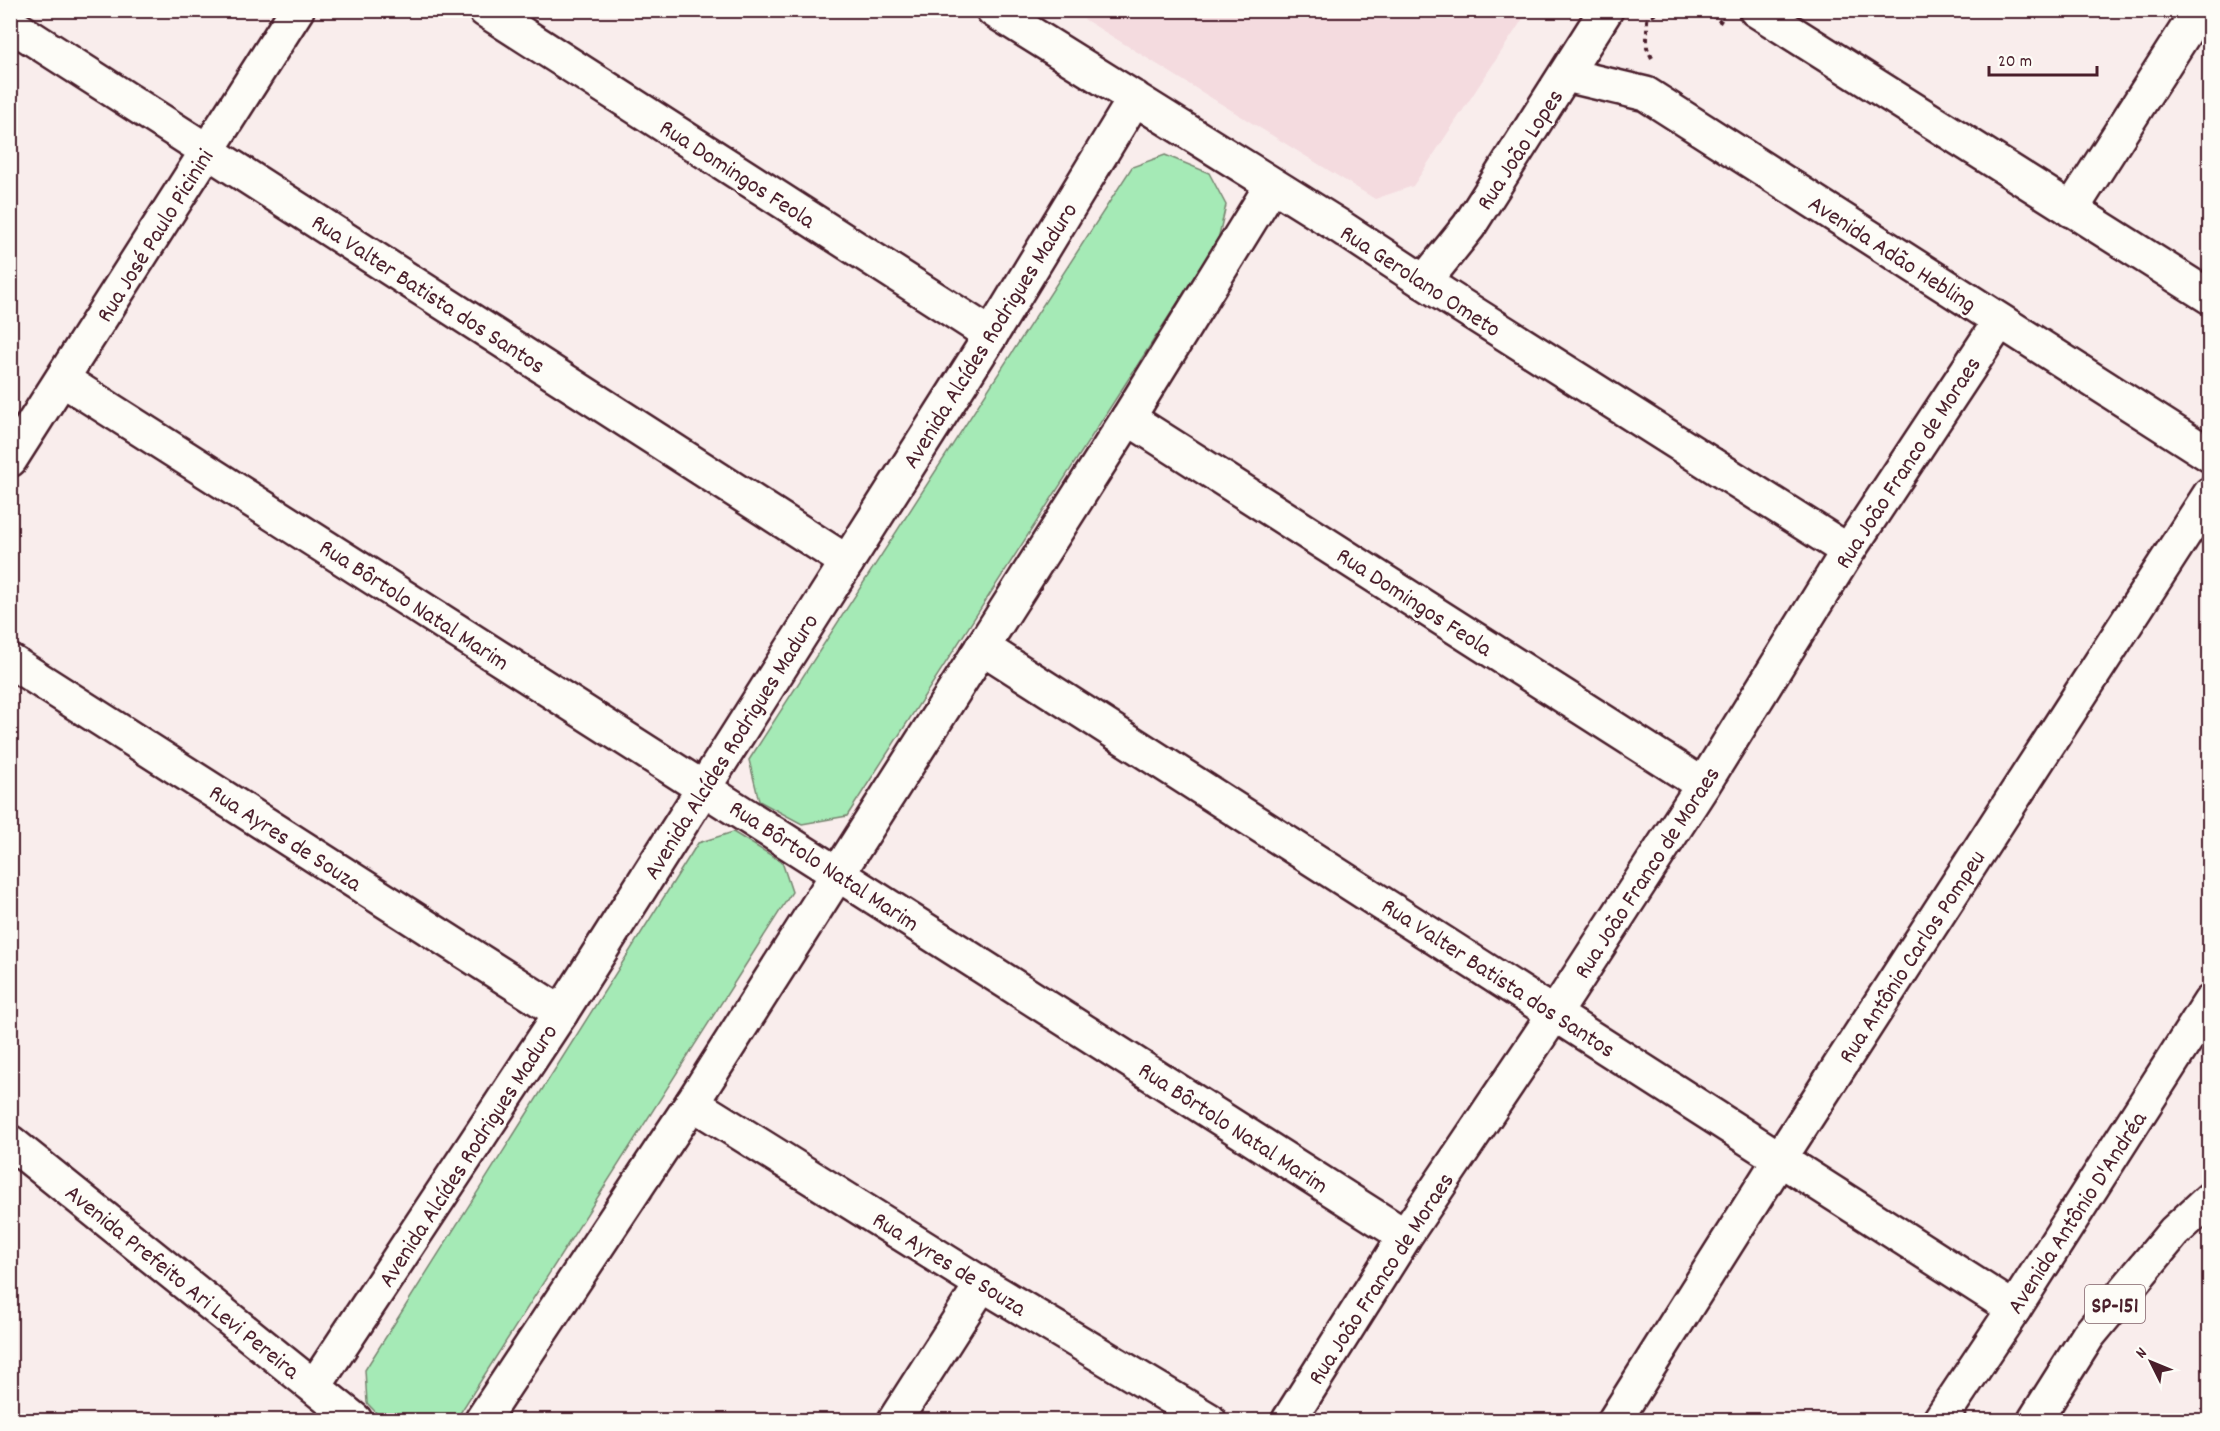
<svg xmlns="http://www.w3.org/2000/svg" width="2220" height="1431" font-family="Dekko,sans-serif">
<rect width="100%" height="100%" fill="#f9edec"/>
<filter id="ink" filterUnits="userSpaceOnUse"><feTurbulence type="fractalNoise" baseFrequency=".0167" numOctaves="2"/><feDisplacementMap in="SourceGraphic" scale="12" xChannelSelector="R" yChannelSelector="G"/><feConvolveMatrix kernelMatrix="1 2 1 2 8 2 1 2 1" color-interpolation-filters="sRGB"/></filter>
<g filter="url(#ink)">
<path fill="#f4dbdf" d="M1071 11H1528L1413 186 1375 199Z"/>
<path fill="#a5eab6" stroke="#788470" stroke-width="1.5" d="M1165 155 1209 173 1226 205 1218 240 847 816 802 824 759 801 749 760 1132 167Z
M733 832 782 862 792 892 459 1415 451 1420H383L367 1403 365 1370 698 843Z"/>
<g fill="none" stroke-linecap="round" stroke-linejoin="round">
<g stroke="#4a1f2b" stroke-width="38">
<path id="minor" d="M485 10 991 335
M10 24 847 562
M2071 210 2199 10
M1424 282 1848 551
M62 379 1405 1236
M1128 418 1703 785
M10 460 297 10
M982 647 2014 1309
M10 661 561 1013
M692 1103 982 1284 1209 1420
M895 1420 982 1284
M1289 1420 1405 1236 1555 1013 1703 785 1848 551 2000 321
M1615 1420 1788 1146 2210 494"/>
</g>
<g stroke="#4a1f2b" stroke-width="38">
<path id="tertiary" d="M993 10 1339 226 1424 282 1469 226 1606 10
M1756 10 2210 297
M1566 75 1646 94 2210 455
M10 1142 355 1420
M314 1387 561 1013 991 335 1135 98
M482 1420 692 1103 1128 418 1272 185
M1940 1420 2014 1309 2210 1002"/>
</g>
<g stroke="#4a1f2b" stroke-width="38">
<path id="primary" d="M2035 1420 2088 1336 2174 1232 2210 1199"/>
</g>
<path stroke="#4a1f2b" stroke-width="4" stroke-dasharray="4.5 4.5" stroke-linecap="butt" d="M1703 10 1723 23
M1652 58 1647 48V20L1660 10"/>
<use href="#minor" stroke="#fdfcf7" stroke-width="33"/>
<use href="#tertiary" stroke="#fdfcf7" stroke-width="33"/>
<use href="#primary" stroke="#fdfcf7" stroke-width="33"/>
</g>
</g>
<g text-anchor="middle" stroke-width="5" stroke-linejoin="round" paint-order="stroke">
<rect fill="#fdfcf7" stroke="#806168" stroke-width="1.5" x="2085" y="1285" width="60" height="38" rx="4.5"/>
<g font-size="22" font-weight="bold" fill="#4a1f2b">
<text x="2115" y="1312">SP-151</text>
</g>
<g font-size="24" fill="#4a1f2b" stroke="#fdfcf7">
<text transform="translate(1519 149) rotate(-57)" y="8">Rua João Lopes</text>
<text transform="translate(738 173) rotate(33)" y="8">Rua Domingos Feola</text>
<text transform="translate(154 235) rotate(-58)" y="8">Rua José Paulo Picinini</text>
<text transform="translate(1893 253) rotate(33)" y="8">Avenida Adão Hebling</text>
<text transform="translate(1421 280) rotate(33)" y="8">Rua Gerolano Ometo</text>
<text transform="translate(429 293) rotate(33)" y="8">Rua Valter Batista dos Santos</text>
<text transform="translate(989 335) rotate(-58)" y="8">Avenida Alcídes Rodrigues Maduro</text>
<text transform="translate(1907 462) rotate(-57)" y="8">Rua João Franco de Moraes</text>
<text transform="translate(1415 601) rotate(33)" y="8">Rua Domingos Feola</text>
<text transform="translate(415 604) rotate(33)" y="8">Rua Bôrtolo Natal Marim</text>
<text transform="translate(730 746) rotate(-58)" y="8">Avenida Alcídes Rodrigues Maduro</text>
<text transform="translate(286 837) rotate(33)" y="8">Rua Ayres de Souza</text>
<text transform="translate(825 865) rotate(33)" y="8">Rua Bôrtolo Natal Marim</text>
<text transform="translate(1646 872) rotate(-57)" y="8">Rua João Franco de Moraes</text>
<text transform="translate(1911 956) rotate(-57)" y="8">Rua Antônio Carlos Pompeu</text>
<text transform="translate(1499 977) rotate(33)" y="8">Rua Valter Batista dos Santos</text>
<text transform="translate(1234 1127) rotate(33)" y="8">Rua Bôrtolo Natal Marim</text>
<text transform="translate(467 1155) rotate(-57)" y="8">Avenida Alcídes Rodrigues Maduro</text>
<text transform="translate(2076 1212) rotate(-57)" y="8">Avenida Antônio D'Andréa</text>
<text transform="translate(950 1263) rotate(32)" y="8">Rua Ayres de Souza</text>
<text transform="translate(1380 1278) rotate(-57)" y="8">Rua João Franco de Moraes</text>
<text transform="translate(183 1281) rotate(39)" y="8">Avenida Prefeito Ari Levi Pereira</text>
</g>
</g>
<rect width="2220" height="1431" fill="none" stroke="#fdfcf7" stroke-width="36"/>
<rect x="18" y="18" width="2184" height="1395" fill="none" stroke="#4a1f2b" stroke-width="2" filter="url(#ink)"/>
<g transform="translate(2151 1362) rotate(313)" stroke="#fdfcf7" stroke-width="4.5" paint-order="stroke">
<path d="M0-4.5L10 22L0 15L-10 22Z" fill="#4a1f2b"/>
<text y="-9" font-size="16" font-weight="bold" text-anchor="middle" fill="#4a1f2b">N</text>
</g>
<path d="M1989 66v9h108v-9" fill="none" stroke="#4a1f2b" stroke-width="3"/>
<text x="1998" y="66" font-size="18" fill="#4a1f2b" stroke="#fdfcf7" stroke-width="4.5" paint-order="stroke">20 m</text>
</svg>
